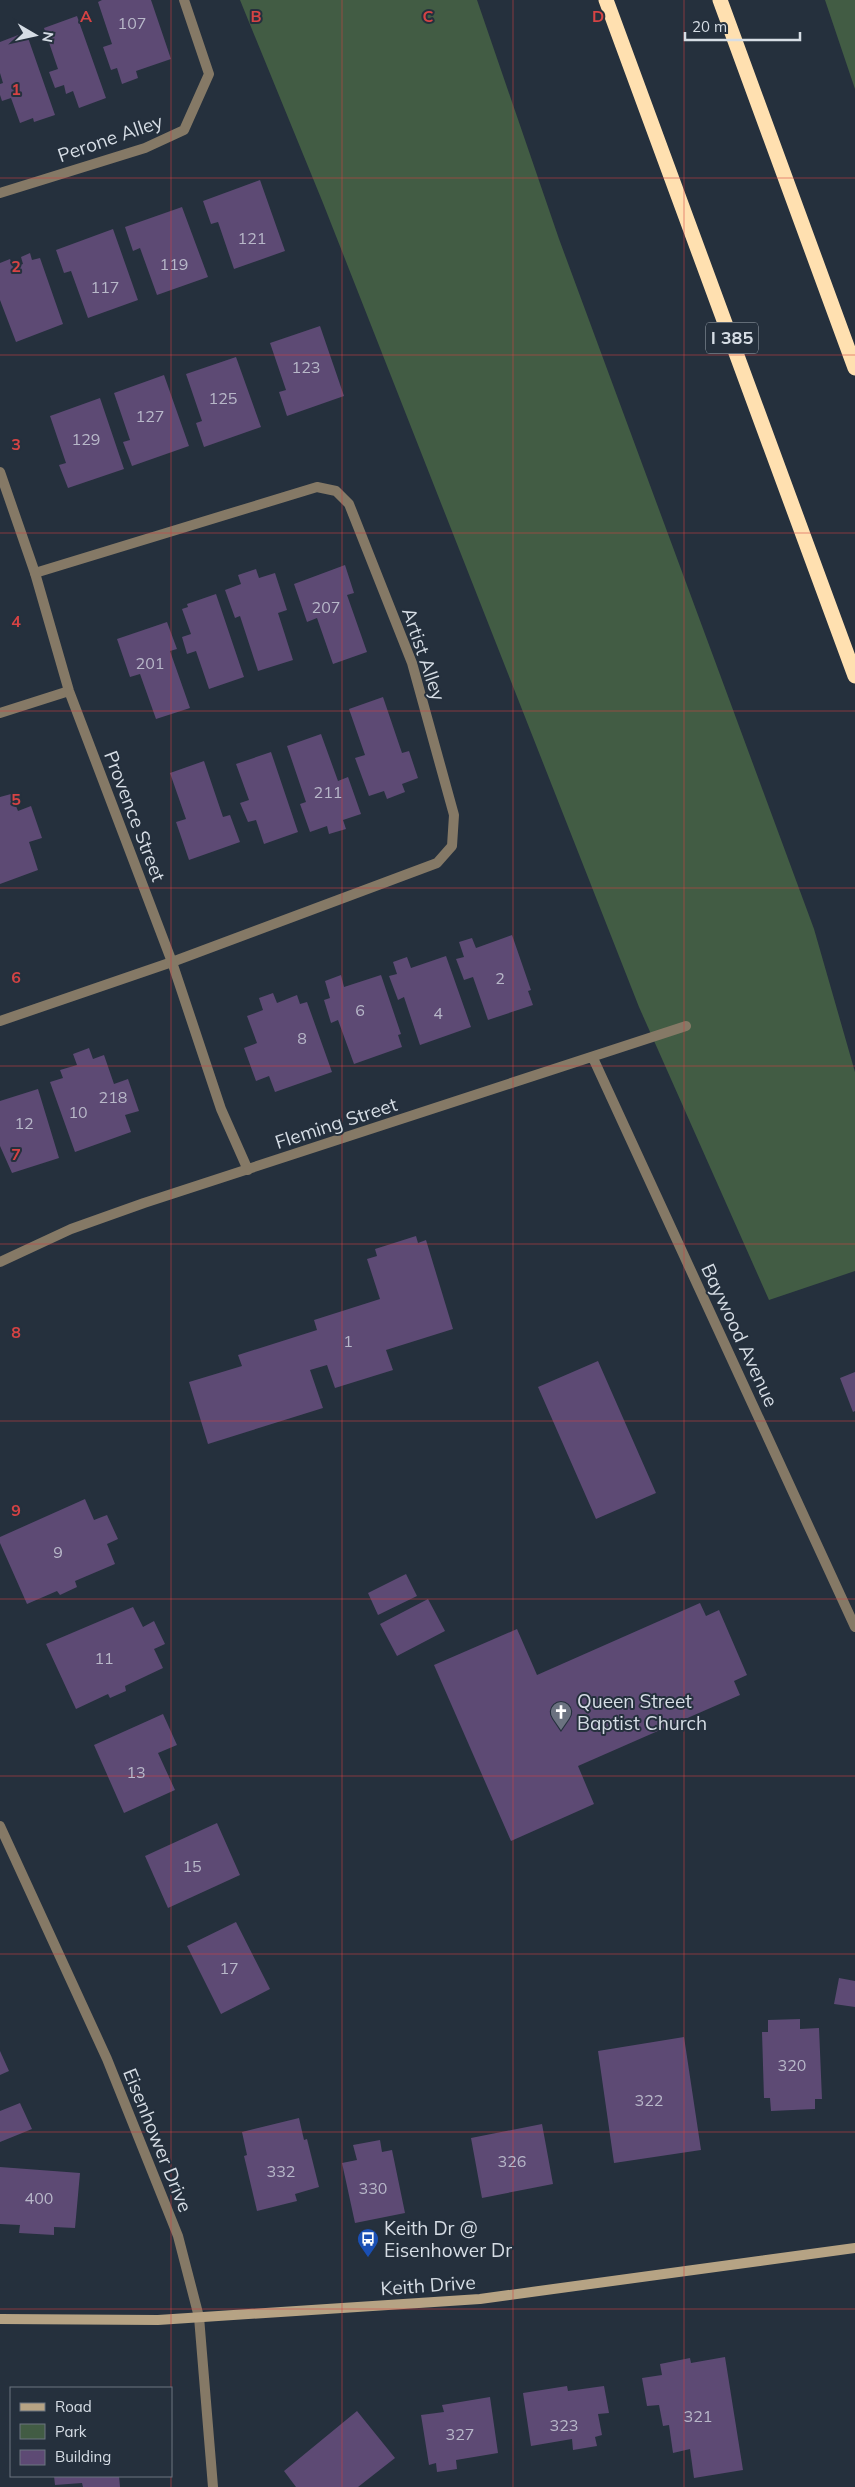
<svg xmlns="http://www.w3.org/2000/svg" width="855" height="2487" font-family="Mulish,sans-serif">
<rect width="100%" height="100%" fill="#25303d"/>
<path fill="#425c44" d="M240 0H477L559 239 814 929 855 1072V1271L769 1300 639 1007 323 203Z
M825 0H855V89Z"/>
<path fill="#5d4a74" d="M102 0H151L171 59 136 71 138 78 122 84 117 68 111 70 103 47 112 44 98 2Z
M77 16 106 98 79 108 73 91 66 94 64 85 55 88 49 72 58 69 44 28Z
M26 32 55 115 34 122 33 118 20 123 11 98 2 101 0 95V84L3 83 0 73V42Z
M260 180 285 251 234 269 218 222 211 224 203 201Z
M182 207 208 277 157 295 140 248 133 251 125 227Z
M113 229 138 300 88 318 71 271 64 273 56 250Z
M30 253 32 260 40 258 63 324 16 342 0 300V263L10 259 13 267 23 264 21 257Z
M320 326 344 396 287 416 279 392 286 390 270 343Z
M236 357 261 427 204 447 196 423 202 421 186 374Z
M164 375 189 446 132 466 123 442 130 440 114 393Z
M100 398 124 469 68 488 59 465 66 463 50 416Z
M345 565 354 593 347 595 367 652 333 664 317 618 307 622 294 584Z
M256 569 259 578 275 573 287 610 278 613 293 660 258 671 240 616 235 618 225 590 241 584 238 575Z
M216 594 244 677 209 689 196 651 187 654 182 637 191 634 182 609 188 607 187 604Z
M167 622 177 649 170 651 190 708 156 719 140 674 130 677 117 639Z
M383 697 402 753 409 751 418 778 402 784 405 792 387 799 384 791 369 796 355 758 365 755 349 709Z
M321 734 338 781 348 777 361 814 343 820 346 829 329 834 327 826 310 832 300 804 306 802 287 746Z
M271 752 298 832 264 844 256 820 248 822 240 803 249 800 236 764Z
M204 761 223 817 230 815 240 842 189 860 176 822 186 819 170 773Z
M11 794 18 811 31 806 42 838 29 842 38 870 0 884V797Z
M512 935 531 990 528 991 533 1005 488 1020 473 977 464 980 456 959 464 957 459 942 472 938 476 948Z
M446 956 471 1027 420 1045 404 997 398 1000 389 976 397 974 393 962 407 957 411 968Z
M341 975 344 987 381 975 401 1034 398 1035 402 1047 354 1064 338 1020 331 1023 324 1000 330 998 325 981Z
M273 993 277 1003 297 995 300 1004 307 1002 332 1072 275 1092 269 1076 256 1081 244 1048 257 1043 247 1016 263 1010 259 998Z
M89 1048 93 1059 104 1055 114 1084 128 1079 139 1111 125 1115 131 1132 75 1152 50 1082 63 1078 60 1070 77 1065 73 1054Z
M38 1089 59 1158 12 1173 0 1146V1101Z
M416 1236 418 1243 426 1240 453 1329 386 1350 393 1370 335 1388 327 1365 310 1370 323 1408 208 1444 189 1382 242 1366 238 1355 317 1330 314 1320 380 1299 367 1259 377 1256 375 1249Z
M598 1361 656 1493 596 1519 538 1387Z
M855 1372V1411L853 1412 840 1378Z
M85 1499 94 1520 107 1515 118 1539 107 1544 115 1564 75 1581 77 1587 60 1595 57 1591 27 1604 0 1543V1537Z
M406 1574 417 1596 378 1615 368 1593Z
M428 1599 445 1631 397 1656 380 1624Z
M700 1603 706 1616 719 1610 747 1675 734 1681 740 1695 578 1766 594 1804 511 1841 434 1665 517 1629 537 1675Z
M133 1607 143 1627 154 1621 165 1644 154 1649 163 1668 125 1686 126 1691 110 1698 108 1694 76 1709 46 1644Z
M163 1714 177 1745 158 1753 175 1790 124 1813 94 1745Z
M217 1823 240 1875 168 1908 145 1856Z
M236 1922 270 1989 221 2014 187 1946Z
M839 1978 855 1981V2007L834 2004Z
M800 2019V2029L819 2028 822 2099H815V2109L771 2111 770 2098H764L762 2032H768V2020Z
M684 2037 701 2150 614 2163 598 2051Z
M0 2051 9 2071 0 2075Z
M20 2103 32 2129 0 2142V2111Z
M299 2118 304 2140 307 2139 319 2187 295 2194 297 2201 257 2211 244 2156 247 2155 242 2132Z
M542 2124 553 2184 482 2198 471 2138Z
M380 2140 382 2152 392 2150 405 2213 355 2223 342 2163 357 2160 353 2145Z
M0 2167 80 2173 75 2228 54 2227V2235L19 2233 20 2225 0 2224Z
M725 2357 743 2470 694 2478 690 2449 673 2453 669 2425 663 2426 659 2405 647 2406 642 2378 662 2375 660 2364 690 2358 691 2363Z
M567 2386 568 2391 604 2386 609 2413 598 2414 602 2435 595 2437 597 2446 573 2450 572 2439 531 2446 523 2393Z
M490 2397 498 2453 456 2460 457 2469 437 2472 436 2463 429 2465 421 2415 444 2412 442 2405Z
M357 2411 395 2458 358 2487H296L284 2471Z
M54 2476H119L120 2487H83L82 2483 55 2485Z"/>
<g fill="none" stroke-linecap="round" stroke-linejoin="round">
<path stroke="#857966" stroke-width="10" d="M0 193 145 148 184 130 209 74 184 0
M0 1021 172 962 437 863 452 846 454 815 412 663 349 504 336 491 317 487 35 573"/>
<path stroke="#857966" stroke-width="10" d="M0 472 35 573 69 691 172 962 221 1109 248 1170
M0 713 69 691
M593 1058 855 1627
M0 1262 71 1229 144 1203 686 1026
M0 1826 107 2059 178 2236 199 2317 213 2487"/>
<path stroke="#b6a384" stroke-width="10" d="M0 2319 158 2320 480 2299 855 2248"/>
<path stroke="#ffe0b0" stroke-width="15" d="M606 0 855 676
M720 0 855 368"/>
</g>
<path fill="none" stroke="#d64344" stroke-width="1" stroke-opacity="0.55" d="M171 0V2388M342 0V2487M513 0V2487M684 0V2487M0 178H855M0 355H855M0 533H855M0 711H855M0 888H855M0 1066H855M0 1244H855M0 1421H855M0 1599H855M0 1776H855M0 1954H855M0 2132H855M0 2309H855M171 2476V2487"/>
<defs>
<g id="church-pin" transform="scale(1.125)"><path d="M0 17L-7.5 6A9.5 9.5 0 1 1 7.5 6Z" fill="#6b7280" stroke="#25303d"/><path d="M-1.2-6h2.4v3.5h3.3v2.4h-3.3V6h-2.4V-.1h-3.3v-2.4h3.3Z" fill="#fff"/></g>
<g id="bus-pin" transform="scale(1.125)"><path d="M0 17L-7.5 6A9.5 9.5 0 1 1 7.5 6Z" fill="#1a4fb4" stroke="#25303d"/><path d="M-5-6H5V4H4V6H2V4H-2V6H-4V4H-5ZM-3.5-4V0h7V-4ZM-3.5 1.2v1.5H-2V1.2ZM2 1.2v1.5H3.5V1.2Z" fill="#fff"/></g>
</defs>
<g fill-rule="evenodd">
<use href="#church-pin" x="561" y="1712"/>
<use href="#bus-pin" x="368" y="2239"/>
</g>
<g text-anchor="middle" stroke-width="4" stroke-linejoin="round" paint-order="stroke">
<g font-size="16" fill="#b8b8c9">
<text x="132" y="29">107</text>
<text x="252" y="244">121</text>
<text x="174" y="270">119</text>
<text x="105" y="293">117</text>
<text x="306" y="373">123</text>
<text x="223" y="404">125</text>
<text x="150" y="422">127</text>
<text x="86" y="445">129</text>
<text x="326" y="613">207</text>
<text x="150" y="669">201</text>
<text x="328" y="798">211</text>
<text x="500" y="984">2</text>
<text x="360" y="1016">6</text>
<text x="438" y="1019">4</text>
<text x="302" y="1044">8</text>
<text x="113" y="1103">218</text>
<text x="78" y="1118">10</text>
<text x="24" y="1129">12</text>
<text x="348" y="1347">1</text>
<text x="58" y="1558">9</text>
<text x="104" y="1664">11</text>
<text x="136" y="1778">13</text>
<text x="192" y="1872">15</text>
<text x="229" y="1974">17</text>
<text x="792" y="2071">320</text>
<text x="649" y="2106">322</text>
<text x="512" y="2167">326</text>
<text x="281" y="2177">332</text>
<text x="373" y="2194">330</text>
<text x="39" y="2204">400</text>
<text x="698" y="2422">321</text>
<text x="564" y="2431">323</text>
<text x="460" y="2440">327</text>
</g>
<rect fill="#25303d" stroke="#a1a9b3" stroke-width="1" x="706" y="322.5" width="52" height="31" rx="4"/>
<g font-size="18" font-weight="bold" fill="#d6dde5">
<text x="732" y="344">I 385</text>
</g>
<g font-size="19" fill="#d6dde5" stroke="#25303d">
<text transform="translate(110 138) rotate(-19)" y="7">Perone Alley</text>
<text transform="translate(424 654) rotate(71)" y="7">Artist Alley</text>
<text transform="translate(135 816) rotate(69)" y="7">Provence Street</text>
<text transform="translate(336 1123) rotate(-18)" y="7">Fleming Street</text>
<text transform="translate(740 1335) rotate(65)" y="7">Baywood Avenue</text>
<text transform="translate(158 2140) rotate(68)" y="7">Eisenhower Drive</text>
<text transform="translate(428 2285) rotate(-4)" y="7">Keith Drive</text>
</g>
<g font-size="19" fill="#d6dde5" stroke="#25303d" text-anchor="start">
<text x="577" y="1708">Queen Street<tspan x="577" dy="22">Baptist Church</tspan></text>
<text x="384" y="2235">Keith Dr @<tspan x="384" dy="22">Eisenhower Dr</tspan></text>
</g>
</g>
<g font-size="16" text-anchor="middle" font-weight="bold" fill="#d64344" stroke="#25303d" stroke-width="4" stroke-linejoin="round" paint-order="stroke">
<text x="86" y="22">A</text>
<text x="256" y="22">B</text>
<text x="428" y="22">C</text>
<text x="598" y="22">D</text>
<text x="16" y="95">1</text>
<text x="16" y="272">2</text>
<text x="16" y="450">3</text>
<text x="16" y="627">4</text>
<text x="16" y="805">5</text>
<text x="16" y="983">6</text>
<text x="16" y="1160">7</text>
<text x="16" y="1338">8</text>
<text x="16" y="1516">9</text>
</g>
<rect x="10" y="2387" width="162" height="90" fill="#25303d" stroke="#6c7580"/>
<rect x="20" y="2403" width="25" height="8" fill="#b6a384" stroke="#6c7580"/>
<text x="55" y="2412" font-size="15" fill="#d6dde5">Road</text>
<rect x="20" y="2424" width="25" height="15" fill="#425c44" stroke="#6c7580"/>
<text x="55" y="2437" font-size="15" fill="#d6dde5">Park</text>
<rect x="20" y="2450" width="25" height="15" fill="#5d4a74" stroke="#6c7580"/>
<text x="55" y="2462" font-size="15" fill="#d6dde5">Building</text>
<g transform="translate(35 35) rotate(99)" stroke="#25303d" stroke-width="4" paint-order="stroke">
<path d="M0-4L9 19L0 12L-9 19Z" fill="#d6dde5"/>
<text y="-8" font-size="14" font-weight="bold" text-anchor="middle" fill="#d6dde5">N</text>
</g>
<path d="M685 32v8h115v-8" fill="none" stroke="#d6dde5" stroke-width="2.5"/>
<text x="692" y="32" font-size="15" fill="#d6dde5" stroke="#25303d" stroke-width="4" paint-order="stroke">20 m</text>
</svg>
